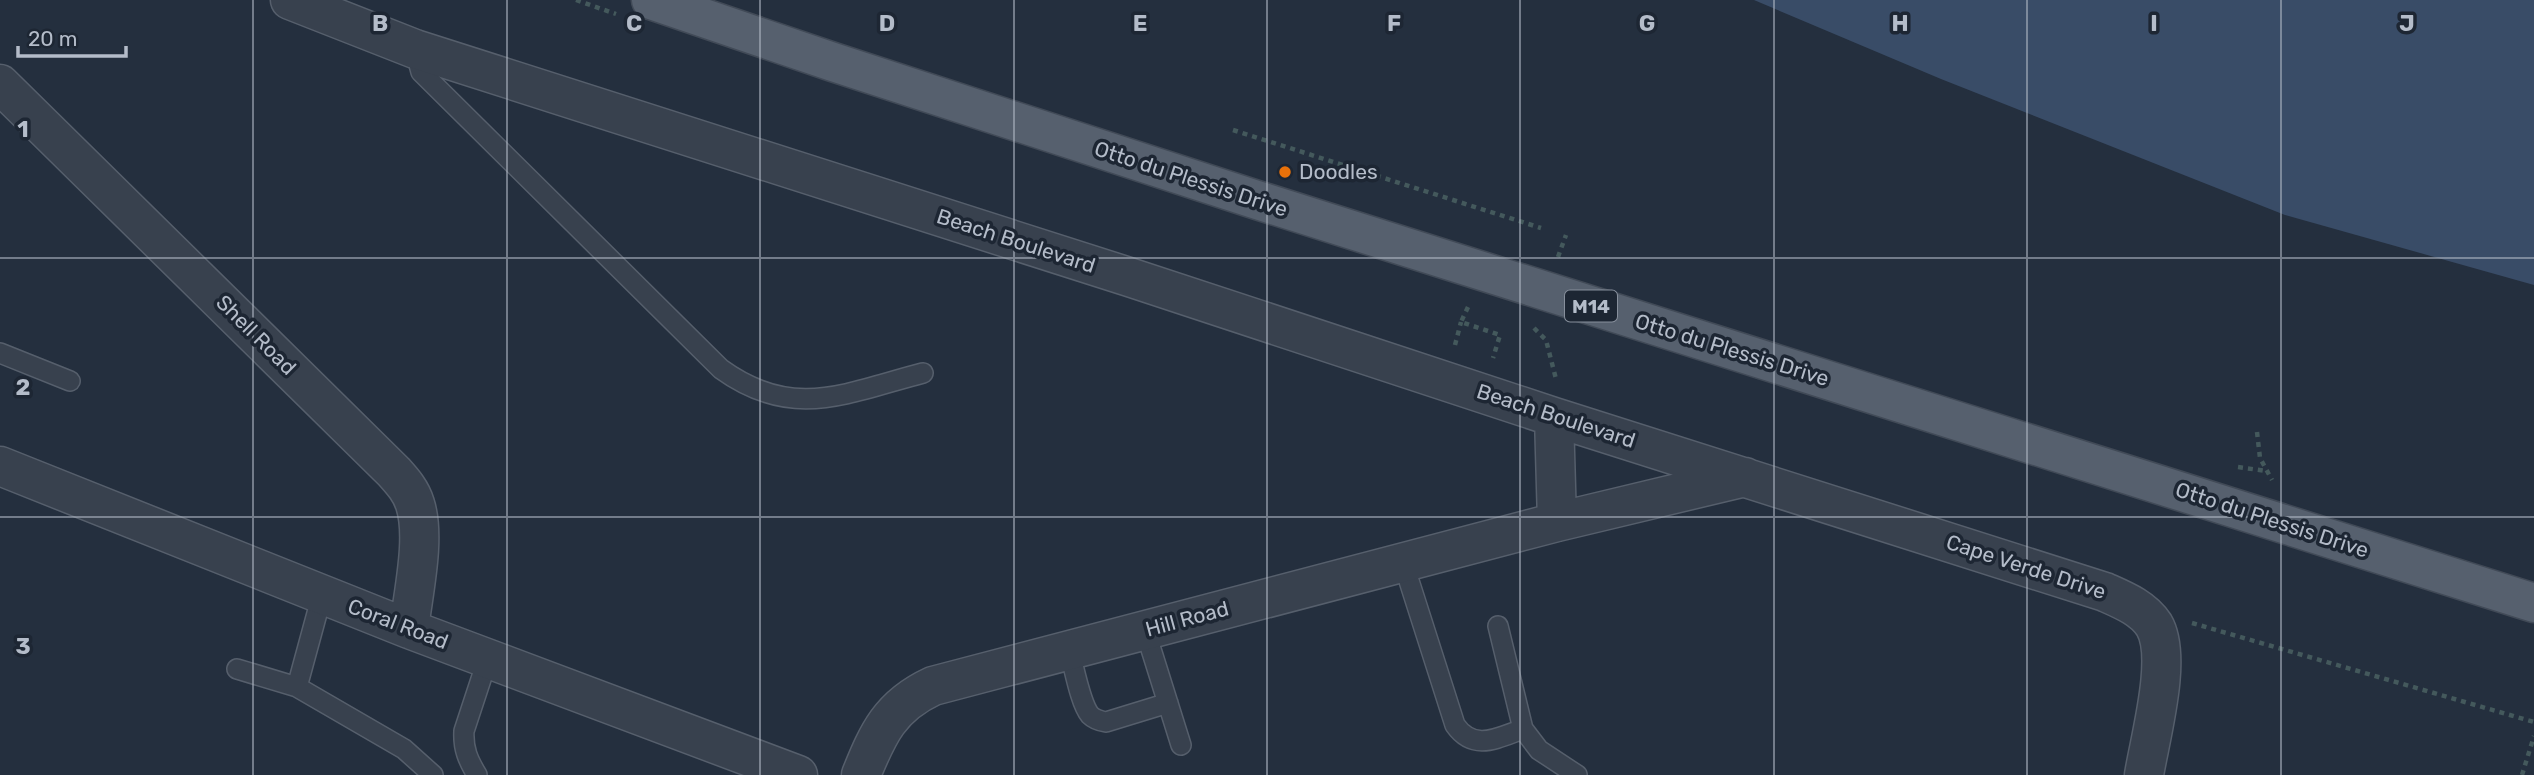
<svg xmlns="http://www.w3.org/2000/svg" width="2534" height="775" font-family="Rubik,sans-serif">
<rect width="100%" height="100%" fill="#242f3e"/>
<path fill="#394c67" d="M1754 0H2534V285L2285 215 1941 79Z"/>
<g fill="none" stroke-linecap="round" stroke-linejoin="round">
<g stroke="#565f6c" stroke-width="22">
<path id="service" d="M415 49 421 72 721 369C793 421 846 393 923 373
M0 353 70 381
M1403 562 1455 725C1474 752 1497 738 1523 729L1498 626
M322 595 297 687 404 749 433 775
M1145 630 1181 745
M1069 650C1074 666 1080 703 1090 715 1094 719 1100 721 1106 722L1168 703
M237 669 297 687
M1523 729 1539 750 1577 775
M477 775C468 760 463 749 464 731L488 658"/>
</g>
<g stroke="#565f6c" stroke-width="41">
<path id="minor" d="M290 0 415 49 1129 277 1554 417 2105 592C2123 600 2143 608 2154 625 2173 657 2150 738 2144 775
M0 84 394 472C403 482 411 491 415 504 426 538 413 593 409 629
M1554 417 1557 522
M0 466 409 629 798 775
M861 775C878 733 890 706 933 686L1557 522 1745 477"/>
</g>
<g stroke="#414a57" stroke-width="41">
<path id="primary" d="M651 0 833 62 1257 200 2534 603"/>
</g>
<path stroke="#44595c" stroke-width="4.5" stroke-dasharray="5 5" stroke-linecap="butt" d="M576 0 616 14
M1233 130 1541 228
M1558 257 1566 235
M1468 307 1461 322 1500 335 1493 358
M1534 328 1546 340 1556 379
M1455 345 1461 322
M2257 432 2260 458 2272 480
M2238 467 2266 471
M2192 623 2534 722
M2522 775 2534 736"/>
<use href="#service" stroke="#38414e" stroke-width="19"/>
<use href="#minor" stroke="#38414e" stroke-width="38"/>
<use href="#primary" stroke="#56606e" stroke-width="38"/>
</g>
<path fill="none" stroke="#b4bcc9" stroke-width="2" stroke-opacity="0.55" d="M253 0V775M507 0V775M760 0V775M1014 0V775M1267 0V775M1520 0V775M1774 0V775M2027 0V775M2281 0V775M0 258H2534M0 517H2534"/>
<circle fill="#e8710a" stroke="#1d2633" stroke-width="2.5" cx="1285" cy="172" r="7"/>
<g text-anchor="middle" stroke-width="7" stroke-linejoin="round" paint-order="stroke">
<rect fill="#1d2633" stroke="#878f9c" stroke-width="2" x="1565" y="290.5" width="52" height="31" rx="5"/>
<g font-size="19" font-weight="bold" fill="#b4bcc9">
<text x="1591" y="313">M14</text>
</g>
<g font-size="21" fill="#b4bcc9" stroke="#1d2633" text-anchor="start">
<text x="1299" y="179">Doodles</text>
</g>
<g font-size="21" fill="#b4bcc9" stroke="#1d2633">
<text transform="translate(1191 179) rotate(18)" y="7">Otto du Plessis Drive</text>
<text transform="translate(1016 241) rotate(18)" y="7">Beach Boulevard</text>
<text transform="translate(256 335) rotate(45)" y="7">Shell Road</text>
<text transform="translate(1732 350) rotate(17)" y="7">Otto du Plessis Drive</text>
<text transform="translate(1556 416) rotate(18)" y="7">Beach Boulevard</text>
<text transform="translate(2272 520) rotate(18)" y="7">Otto du Plessis Drive</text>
<text transform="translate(2026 567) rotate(18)" y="7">Cape Verde Drive</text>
<text transform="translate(1187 619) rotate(-15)" y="7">Hill Road</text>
<text transform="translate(398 624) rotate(21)" y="7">Coral Road</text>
</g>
</g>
<g font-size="23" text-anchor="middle" font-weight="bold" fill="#b4bcc9" stroke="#1d2633" stroke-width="7" stroke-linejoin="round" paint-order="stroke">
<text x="380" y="31">B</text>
<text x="634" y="31">C</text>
<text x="887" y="31">D</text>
<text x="1140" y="31">E</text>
<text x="1394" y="31">F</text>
<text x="1647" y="31">G</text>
<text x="1900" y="31">H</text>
<text x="2154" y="31">I</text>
<text x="2407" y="31">J</text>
<text x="23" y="137">1</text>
<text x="23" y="395">2</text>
<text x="23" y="654">3</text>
</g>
<path d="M18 46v10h108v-10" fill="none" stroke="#b4bcc9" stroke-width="3.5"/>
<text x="28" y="46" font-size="21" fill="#b4bcc9" stroke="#1d2633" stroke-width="5" paint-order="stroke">20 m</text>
</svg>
